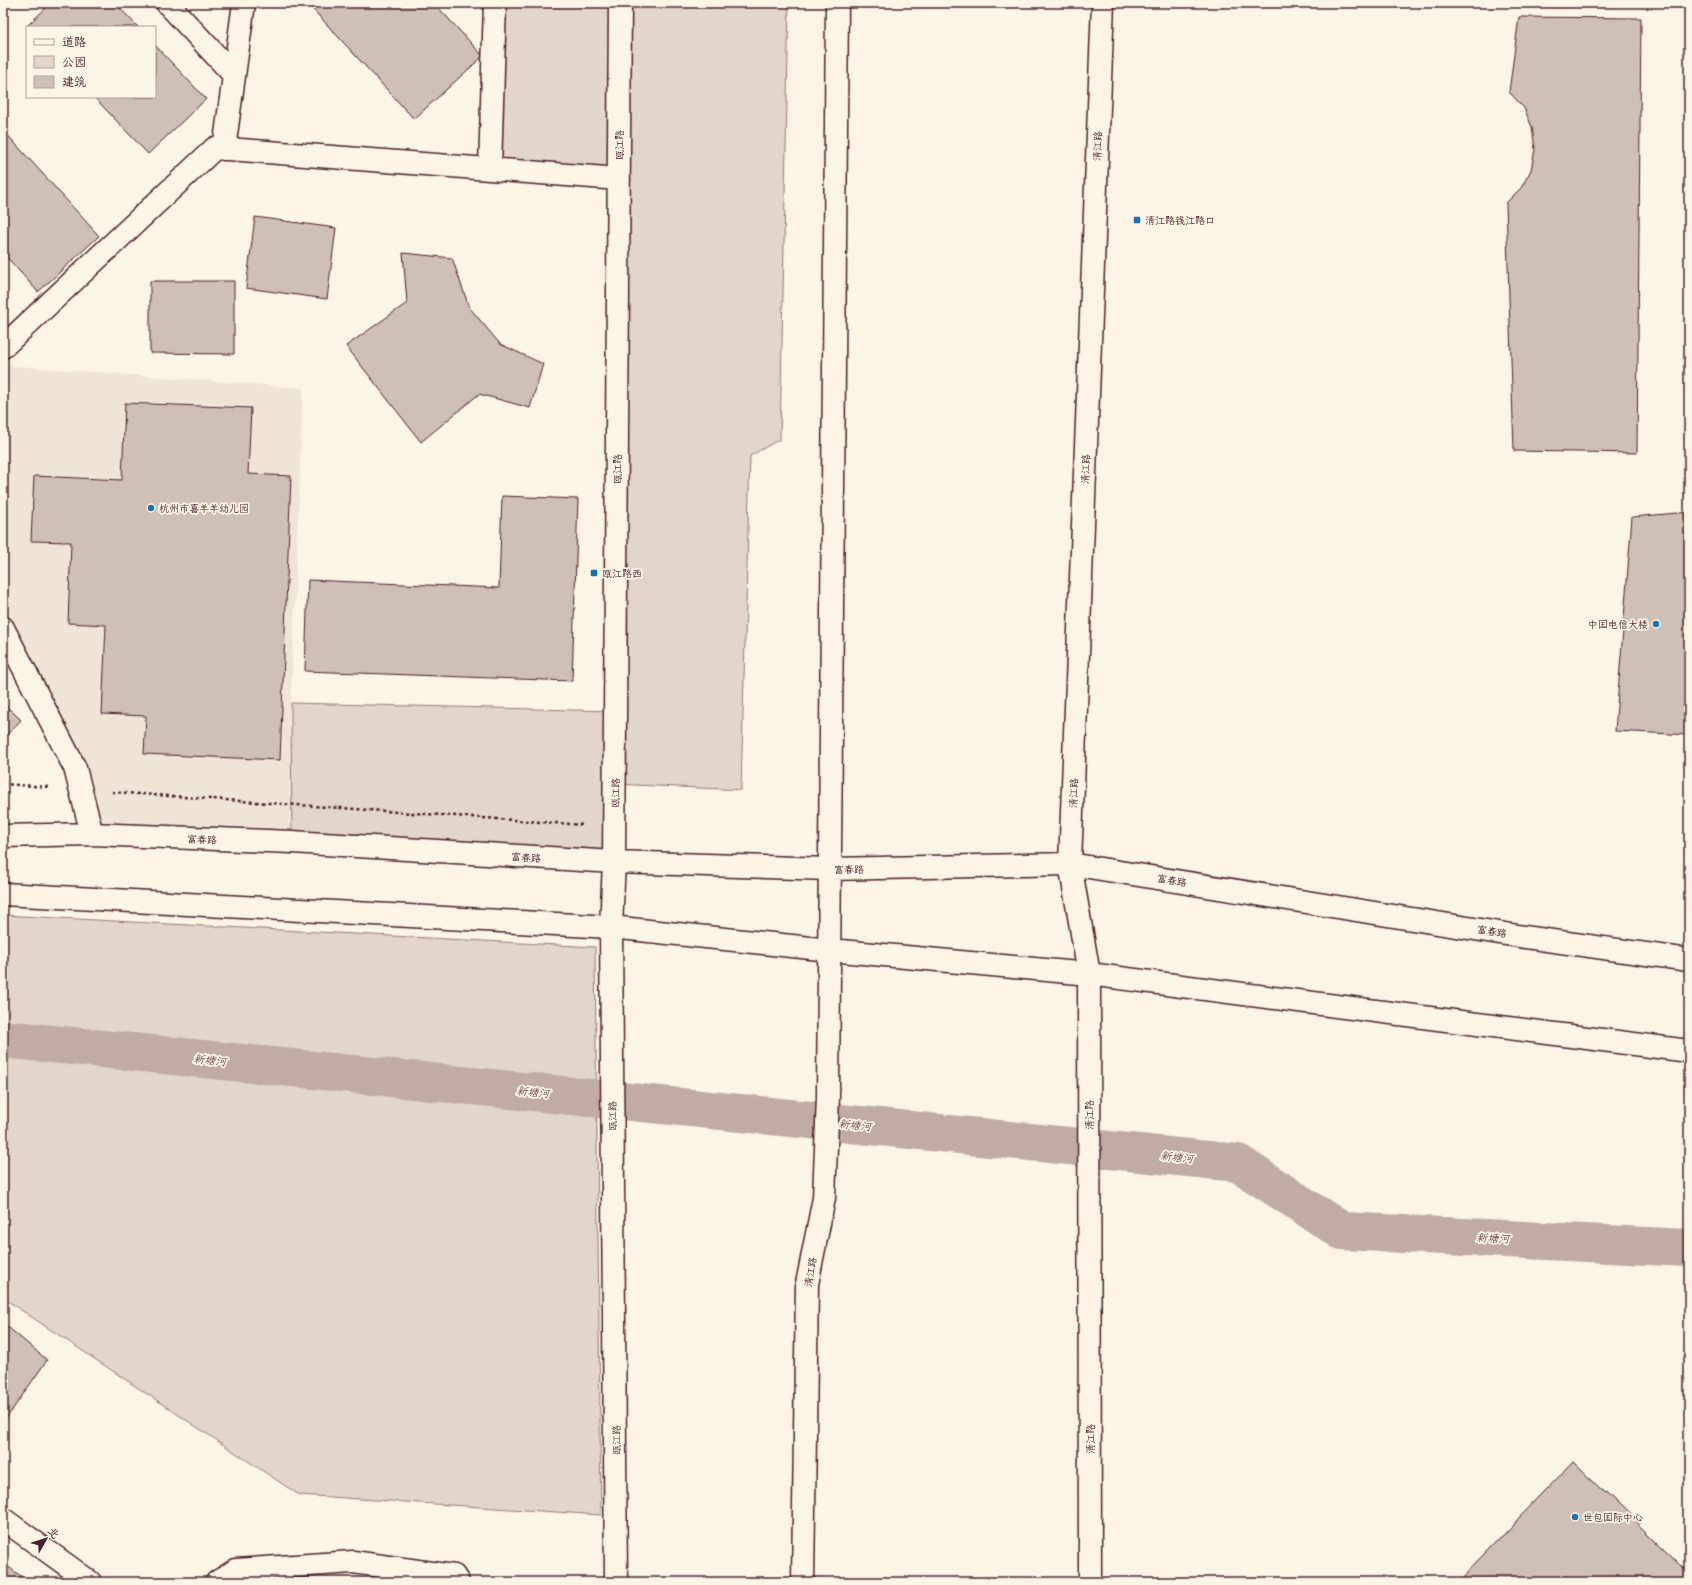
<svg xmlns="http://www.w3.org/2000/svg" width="1692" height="1585" font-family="Mali,'LXGW WenKai TC',sans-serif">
<rect width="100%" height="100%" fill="#fcf5e5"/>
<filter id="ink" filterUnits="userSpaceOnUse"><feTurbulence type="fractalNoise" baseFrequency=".025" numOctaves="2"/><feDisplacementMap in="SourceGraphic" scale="8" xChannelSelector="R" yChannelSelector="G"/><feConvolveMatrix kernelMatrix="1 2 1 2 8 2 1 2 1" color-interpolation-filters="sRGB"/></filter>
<g filter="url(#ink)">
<path fill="#eee5d7" d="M3 365 303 388 291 703 292 842 92 834 3 628Z"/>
<path fill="#e2d5ca" stroke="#967a7a" d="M495 3H789L780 439 750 456 741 790 615 784 614 862 292 842 291 703 615 711 619 179 490 169Z
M3 915 595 947 601 1515 299 1495 3 1298Z"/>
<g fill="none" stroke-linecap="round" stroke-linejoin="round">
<path stroke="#c0aca5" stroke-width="38" d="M3 1039 1238 1163 1342 1231 1689 1248"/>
</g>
<path fill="#cfc0b7" stroke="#4a1f2b" d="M51 3H115L138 27H28L27 26Z
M307 3H434L483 56 414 119Z
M1519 17 1641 18 1637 453 1514 451 1506 203 1521 188 1531 170 1535 149 1532 127 1524 108 1509 92Z
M155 45 206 99 148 154 94 97H155Z
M3 130 99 236 38 292 3 253Z
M255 217 336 228 327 299 246 288Z
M403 253 452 258 469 307 500 344 543 364 530 408 479 394 421 442 346 346 407 303Z
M150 281H234V354L150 353Z
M125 403 251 408 248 474 291 476 280 760 144 754 146 716 102 714 106 625 68 623 71 542 31 541 34 476 122 480Z
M502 496 578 499 572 681 305 671 308 580 499 588Z
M1689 512V735L1615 731 1632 517Z
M3 703 21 720 3 739Z
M3 1323 47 1360 3 1423Z
M1574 1461 1689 1573V1582H1457Z
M3 1563 29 1582H3Z"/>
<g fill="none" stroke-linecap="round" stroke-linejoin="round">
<g stroke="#4a1f2b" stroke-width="25">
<path id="minor" d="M167 3 234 75
M224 149 244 3
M490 169 495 3
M3 347 215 148 619 179
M3 628 75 768 92 834
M3 836 92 834 292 842 614 862 830 869
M3 894 611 927 830 950 1089 974
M3 1519 90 1582
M217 1582 236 1570 353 1562 454 1576 458 1582
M616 1582 611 927 614 862 620 3"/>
</g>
<g stroke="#4a1f2b" stroke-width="25">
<path id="major" d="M830 869 1070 864 1518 936 1689 960
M1089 974C1289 999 1489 1027 1689 1051
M803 1582 807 1284 824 1198 828 1097 837 3
M1090 1582 1089 974 1070 864 1103 3"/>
</g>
<path stroke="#4a1f2b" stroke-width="2.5" stroke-dasharray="3 3" stroke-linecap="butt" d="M3 784 49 787
M112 792 584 825"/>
<use href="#minor" stroke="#fcf5e5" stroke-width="22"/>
<use href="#major" stroke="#fcf5e5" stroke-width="22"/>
</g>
</g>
<g fill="#1f6fb2" stroke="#fcf5e5" stroke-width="1.5">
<rect x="1133" y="216" width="8" height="8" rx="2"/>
<circle cx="151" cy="508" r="4"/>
<rect x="590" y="569" width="8" height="8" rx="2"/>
<circle cx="1656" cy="624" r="4"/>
<circle cx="1575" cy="1517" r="4"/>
</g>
<g text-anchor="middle" stroke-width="3.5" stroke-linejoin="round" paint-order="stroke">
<g font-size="10" fill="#4a1f2b" stroke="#fcf5e5">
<text transform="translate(619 145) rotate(-90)" y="4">瓯江路</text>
<text transform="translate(1097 146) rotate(-88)" y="4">清江路</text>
<text transform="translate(617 469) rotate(-90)" y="4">瓯江路</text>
<text transform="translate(1085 469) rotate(-88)" y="4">清江路</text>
<text transform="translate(615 793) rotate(-89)" y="4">瓯江路</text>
<text transform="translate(1073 793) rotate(-88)" y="4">清江路</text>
<text transform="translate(202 839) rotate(2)" y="4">富春路</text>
<text transform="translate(526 857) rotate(4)" y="4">富春路</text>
<text transform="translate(849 869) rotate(-1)" y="4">富春路</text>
<text transform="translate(1172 880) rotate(9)" y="4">富春路</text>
<text transform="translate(1492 931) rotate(9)" y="4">富春路</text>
<text transform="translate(1089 1115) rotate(-90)" y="4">清江路</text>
<text transform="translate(612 1116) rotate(-91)" y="4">瓯江路</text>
<text transform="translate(810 1272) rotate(-81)" y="4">清江路</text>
<text transform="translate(1090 1439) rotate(-90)" y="4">清江路</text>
<text transform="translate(616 1440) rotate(-91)" y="4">瓯江路</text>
</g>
<g font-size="10" fill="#4a1f2b" stroke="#fcf5e5" text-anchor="start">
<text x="1145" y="224">清江路钱江路口</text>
<text x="159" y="512">杭州市喜羊羊幼儿园</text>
<text x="602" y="577">瓯江路西</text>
<text x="1648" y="628" text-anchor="end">中国电信大楼</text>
<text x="1583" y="1521">世包国际中心</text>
</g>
<g font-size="11" font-style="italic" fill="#6d4950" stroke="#fcf5e5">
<text transform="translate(210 1060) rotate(6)" y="4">新塘河</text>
<text transform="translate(533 1092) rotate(6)" y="4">新塘河</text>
<text transform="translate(855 1125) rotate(6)" y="4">新塘河</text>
<text transform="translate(1177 1157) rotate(6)" y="4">新塘河</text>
<text transform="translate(1493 1238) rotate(3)" y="4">新塘河</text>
</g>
</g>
<rect width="1692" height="1585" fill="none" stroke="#fcf5e5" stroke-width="16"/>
<rect x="8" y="8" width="1676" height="1569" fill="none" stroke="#4a1f2b" stroke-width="1.5" filter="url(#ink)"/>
<rect x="26" y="26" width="130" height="72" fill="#fcf5e5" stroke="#b59f9b"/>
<rect x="34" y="39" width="20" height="6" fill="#fcf5e5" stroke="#b59f9b"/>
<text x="62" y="46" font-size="12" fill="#4a1f2b">道路</text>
<rect x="34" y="56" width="20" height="12" fill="#e2d5ca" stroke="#b59f9b"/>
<text x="62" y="66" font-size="12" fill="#4a1f2b">公园</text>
<rect x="34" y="76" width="20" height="12" fill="#cfc0b7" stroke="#b59f9b"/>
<text x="62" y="86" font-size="12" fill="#4a1f2b">建筑</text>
<g transform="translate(46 1539) rotate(51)" stroke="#fcf5e5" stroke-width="3" paint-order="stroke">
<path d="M0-3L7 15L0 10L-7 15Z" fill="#4a1f2b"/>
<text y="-6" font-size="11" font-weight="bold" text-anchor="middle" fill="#4a1f2b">北</text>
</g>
</svg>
